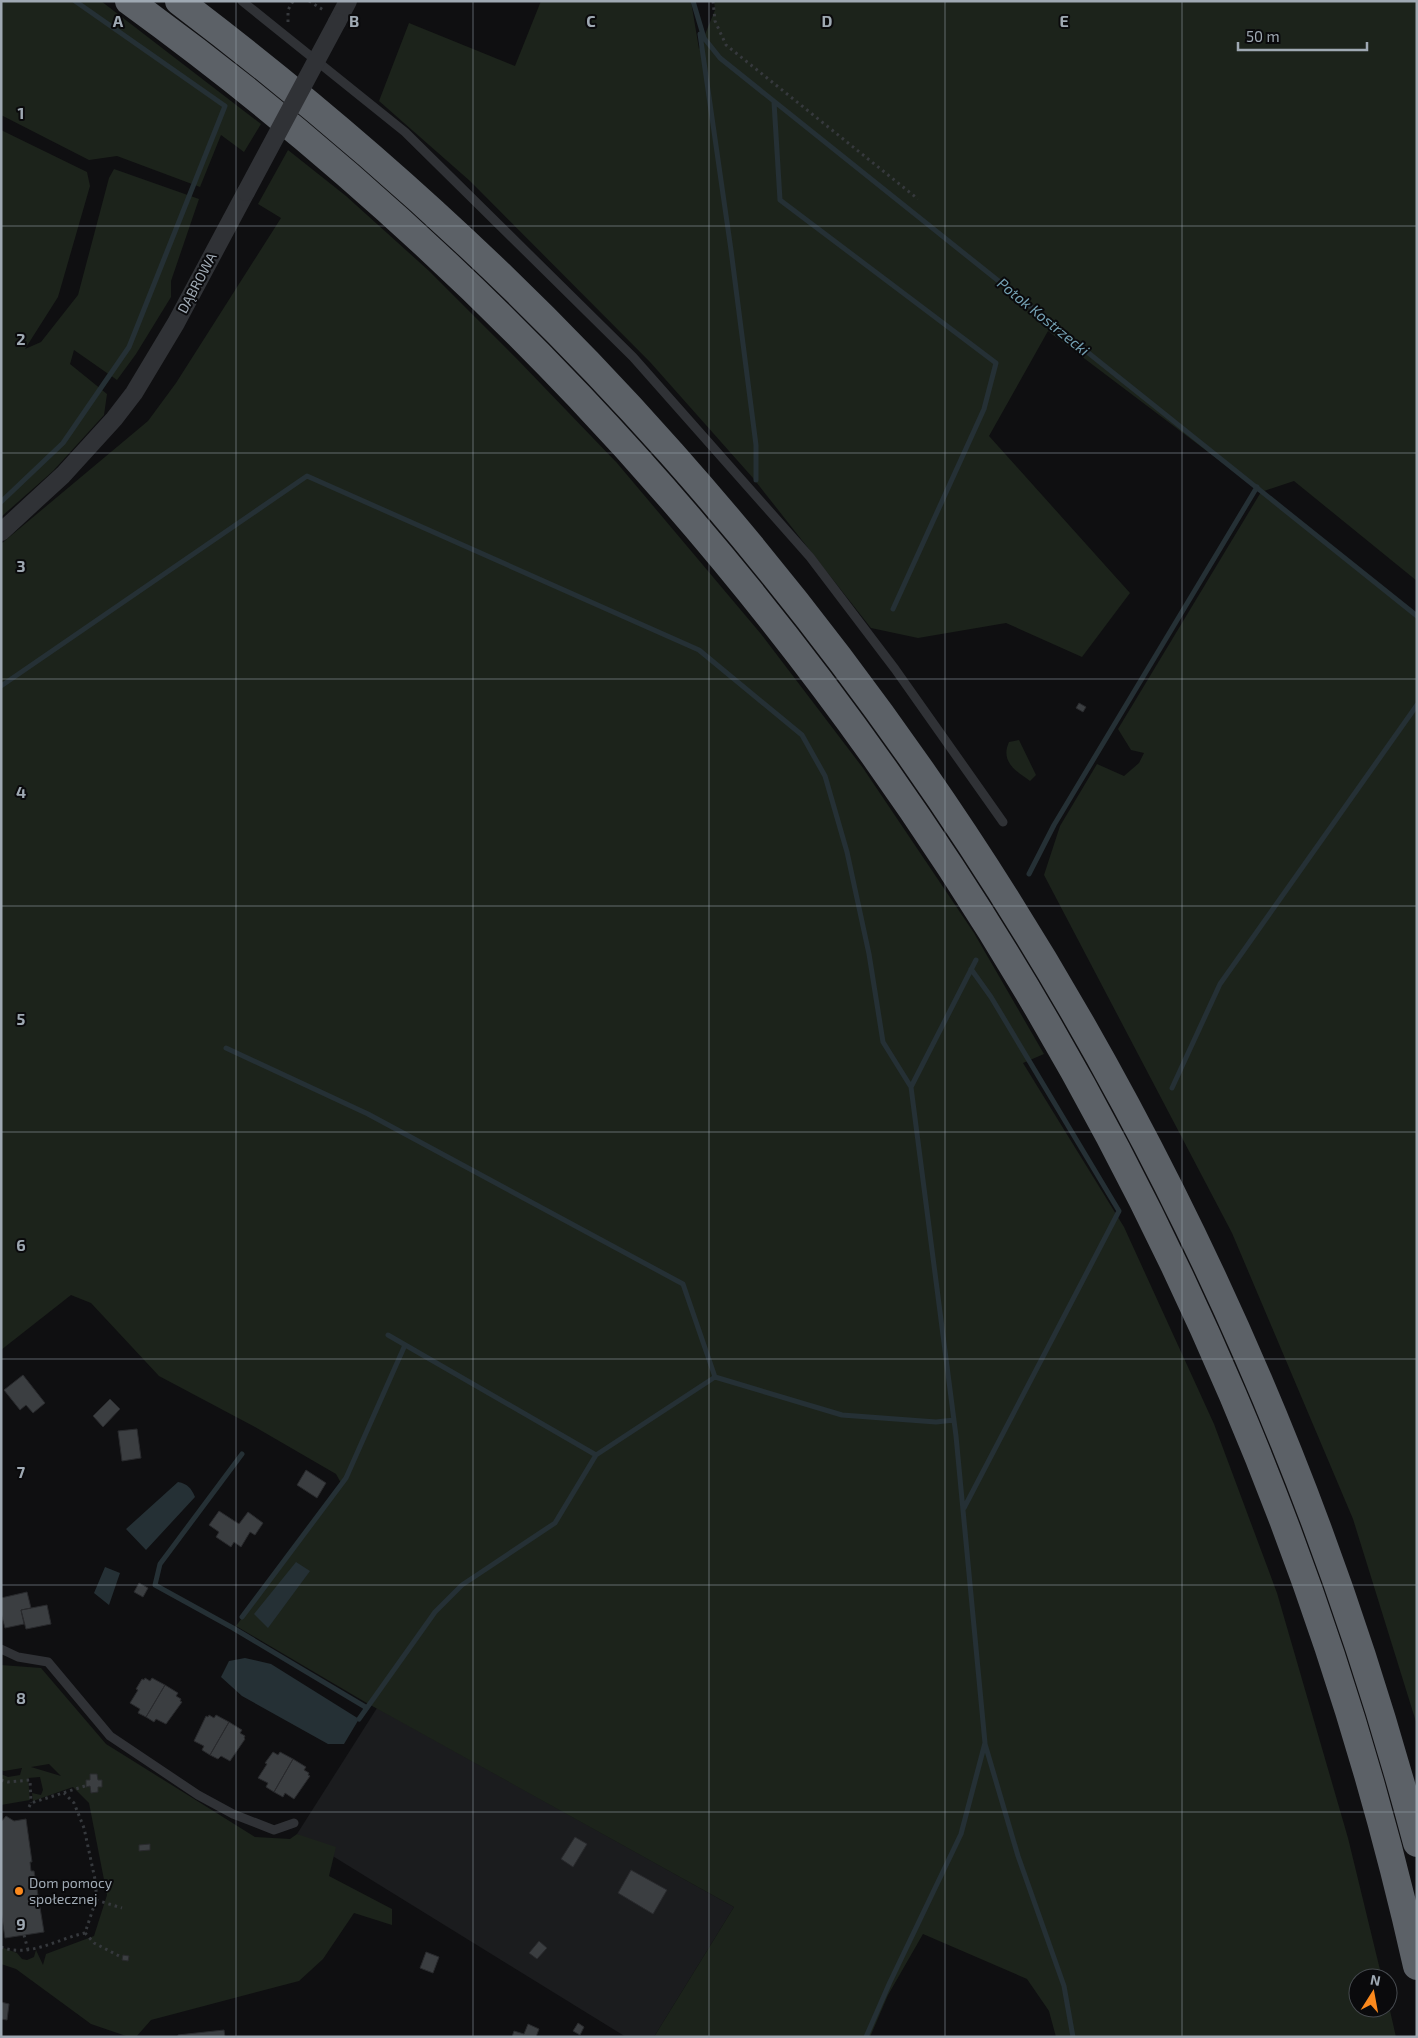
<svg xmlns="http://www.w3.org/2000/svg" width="1418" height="2038" font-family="'Exo 2',sans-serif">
<rect width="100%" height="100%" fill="#0f0f11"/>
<path fill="#1b1c1e" d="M377 1708 734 1907 654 2037H626L297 1834Z"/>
<path fill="#1c231b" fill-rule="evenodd" d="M1 1H101L261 124 244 152 221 135 200 187 117 156 89 160 1 115Z
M541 1H691L699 49 715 10 714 1H1417V581L1294 481 1261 492 1417 618V1725L1353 1519 1232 1233 1044 875 1060 826 1097 764 1124 776 1139 763 1144 753 1131 750 1118 729 1261 492 1048 331 989 436 1130 593 1082 657 1006 623 918 638 871 628 753 478 650 362 470 181 379 101 409 23 515 66Z
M1 130 87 172 90 186 58 297 25 349 41 342 78 295 109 178 114 169 199 199 171 281V297L136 354 117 380 74 350 70 364 107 394 104 415 53 471 1 517Z
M288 150 346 196 428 270 517 359 617 463 761 634 863 768 974 933 1044 1054 1023 1063 1124 1227 1214 1424 1277 1593 1348 1838 1382 1978H1358V2008H1388V2002L1396 2037H1056L1049 2011 1027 1979 923 1934 888 1995 870 2037H654L734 1907 365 1702 236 1626 341 1483 336 1474 255 1427 159 1376 91 1303 71 1295 1 1350V544L148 421 176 383 281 218 258 204Z
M1019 740 1036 775 1030 781C1016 771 1000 762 1009 742Z
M1 1665 41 1668 106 1744 255 1837 290 1839 297 1834 336 1847 329 1876 392 1909V1925L354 1913 323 1959 299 1981 151 2020 136 2037H129L91 2024 16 1969 1 1964V1947L17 1953 22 1959 27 1960 34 1957 36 1950 43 1965 46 1954 94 1936 107 1895 89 1803 73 1787 33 1801 32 1793 41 1795 43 1790 40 1777 28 1778 30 1800 1 1805V1774L8 1777 20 1775 22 1768 4 1771 1 1770ZM49 1764 61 1776 31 1767Z"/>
<path fill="#253035" d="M178 1482C188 1484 191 1488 195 1497L146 1550 126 1529Z
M296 1562 310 1571 268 1628 254 1614Z
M105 1567 120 1573 109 1605 94 1593Z
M245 1658 271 1664 359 1719 344 1744H328L242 1696 221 1677 229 1661Z"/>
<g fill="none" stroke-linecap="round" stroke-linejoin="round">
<path stroke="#253035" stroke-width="5" d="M693 1 704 38 720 58 1417 616
M700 34 731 250 756 445V480
M774 102 780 200 996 363 984 409 893 609
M1 502 63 443 129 347 225 106 75 1
M1 686 307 476 699 650 802 735 825 776 847 852 869 954 883 1042 911 1087 956 1436 985 1743 961 1834 890 1982 866 2037
M1029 874 1054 825 1257 487
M226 1048 368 1114 683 1284 715 1377
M911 1087 976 960
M1172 1088 1220 984 1417 705
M388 1335 596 1455
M715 1377 842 1415 936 1422 954 1420
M242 1454 160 1564 155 1585 233 1628 367 1708
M964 1508 1119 1211 991 997 971 969
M242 1617 346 1478 405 1345
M359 1719 435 1612 462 1585 555 1523 596 1455 715 1377
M985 1744 1018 1856 1064 1986 1073 2037"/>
</g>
<path fill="#3b3e41" stroke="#292a2d" d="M1079 703 1086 707 1083 712 1076 708Z
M23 1375 45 1403 33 1413 26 1405 20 1410 4 1390Z
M110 1399 120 1409 103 1427 93 1416Z
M137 1429 141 1458 122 1461 118 1431Z
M306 1470 326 1483 317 1498 297 1485Z
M219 1511 239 1524 248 1512 263 1523 255 1535 250 1532 241 1547 234 1542 231 1547 216 1537 219 1532 209 1525Z
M139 1583 148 1588 143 1597 134 1592Z
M27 1592 31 1608 21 1610 24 1624 5 1628 1 1613V1598Z
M47 1605 51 1624 26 1629 21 1610Z
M145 1678 150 1681 152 1678 165 1685 146 1717 138 1713 140 1709 130 1703 138 1690 136 1689 142 1679 144 1680Z
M165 1685 178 1693 176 1696 181 1699 180 1701 182 1702 166 1724 156 1719 154 1722 146 1717Z
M209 1715 214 1718 216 1715 229 1722 210 1755 202 1750 204 1746 194 1741 206 1716 208 1717Z
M229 1722 242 1730 240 1733 245 1736 244 1738 245 1739 230 1761 221 1756 218 1759 210 1755Z
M273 1752 278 1755 280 1752 293 1759 274 1792 266 1787 268 1783 258 1778 267 1764 265 1763Z
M293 1759 306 1767 304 1770 309 1773 308 1775 310 1776 294 1799 285 1793 283 1797 274 1792Z
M90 1774H97L98 1780H102V1787H98V1792L91 1793 90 1786 86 1787V1780H90Z
M6 1816 14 1821 26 1819 32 1862H30L31 1871H34L44 1932 5 1938 1 1911V1822Z
M575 1837 587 1844 573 1867 561 1859Z
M150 1844V1850L139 1851V1845Z
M631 1870 667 1890 653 1914 618 1893Z
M539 1941 547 1948 537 1959 529 1953Z
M426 1952 439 1957 433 1973 420 1968Z
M123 1955 129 1956 128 1961 122 1960Z
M1 2002 9 2004 7 2020 1 2019Z
M578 2023 584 2027 580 2035 573 2031Z
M528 2024 539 2029 536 2037H512L514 2031 524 2034Z
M224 2030 225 2037H178V2035Z"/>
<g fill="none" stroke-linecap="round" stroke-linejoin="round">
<path stroke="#36393d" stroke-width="3" stroke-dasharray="2.5 4" stroke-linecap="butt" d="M309 1 325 11
M713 1 715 21 726 45 918 199
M288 22V10L293 1
M1 1780 8 1782 30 1780 31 1803
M29 1807 31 1803 85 1786
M96 1900 122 1908
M85 1933 94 1943 121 1957
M24 1935 28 1950
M1 1947C29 1958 57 1939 85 1933L96 1900V1884L84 1828 74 1803 64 1793"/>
<path stroke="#303236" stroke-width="9" d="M242 1 405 132 633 357 810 557 895 669 1003 822
M1 1649 18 1657 48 1662 110 1736 198 1795 233 1814 274 1830 294 1823"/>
<path stroke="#303236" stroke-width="18" d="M337 22 348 1
M1 532 63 475 114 419 134 393 176 323 246 192"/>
<path stroke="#5c6167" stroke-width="28" d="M129 1C777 471 1242 1185 1417 1966
M179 1C357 136 524 287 672 454 1024 851 1282 1329 1417 1843"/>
<path stroke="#303236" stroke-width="18" d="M246 192 337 22"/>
</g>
<path fill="none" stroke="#9fa9b3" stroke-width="1" stroke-opacity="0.55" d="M236 1V2037M473 1V2037M709 1V2037M945 1V2037M1182 1V2037M1 226H1417M1 453H1417M1 679H1417M1 906H1417M1 1132H1417M1 1359H1417M1 1585H1417M1 1812H1417"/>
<circle fill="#fb891d" stroke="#0a0a0c" stroke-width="2" cx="19" cy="1891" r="5"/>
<g text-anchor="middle" stroke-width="4" stroke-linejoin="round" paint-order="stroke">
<g font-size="14" fill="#9fa9b3" stroke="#0a0a0c">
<text transform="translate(197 283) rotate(-62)" y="5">DĄBROWA</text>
</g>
<g font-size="14" fill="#9fa9b3" stroke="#0a0a0c" text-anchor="start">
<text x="29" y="1888">Dom pomocy<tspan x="29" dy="16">społecznej</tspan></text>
</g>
<g font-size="15" font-style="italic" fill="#739fb1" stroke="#0a0a0c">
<text transform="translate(1043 317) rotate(39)" y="5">Potok Kostrzecki</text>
</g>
</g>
<g font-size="16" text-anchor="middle" font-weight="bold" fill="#9fa9b3" stroke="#0a0a0c" stroke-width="4" stroke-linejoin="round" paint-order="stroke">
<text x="118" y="27">A</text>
<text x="354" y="27">B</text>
<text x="591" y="27">C</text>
<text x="827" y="27">D</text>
<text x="1064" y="27">E</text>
<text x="21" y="119">1</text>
<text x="21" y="345">2</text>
<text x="21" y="572">3</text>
<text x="21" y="798">4</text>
<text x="21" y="1025">5</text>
<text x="21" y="1251">6</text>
<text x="21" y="1478">7</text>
<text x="21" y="1704">8</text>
<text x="21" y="1930">9</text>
</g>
<rect width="1418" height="2038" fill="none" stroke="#9fa9b3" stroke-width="5"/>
<g transform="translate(1373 1993) rotate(11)"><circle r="24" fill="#0a0a0c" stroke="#464a4f"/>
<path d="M0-4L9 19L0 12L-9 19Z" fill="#fb891d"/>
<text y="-8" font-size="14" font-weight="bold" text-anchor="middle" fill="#9fa9b3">N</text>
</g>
<path d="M1238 42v8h129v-8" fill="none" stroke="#9fa9b3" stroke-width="2.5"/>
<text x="1246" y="42" font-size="15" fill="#9fa9b3" stroke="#0a0a0c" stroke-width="4" paint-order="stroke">50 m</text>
</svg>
